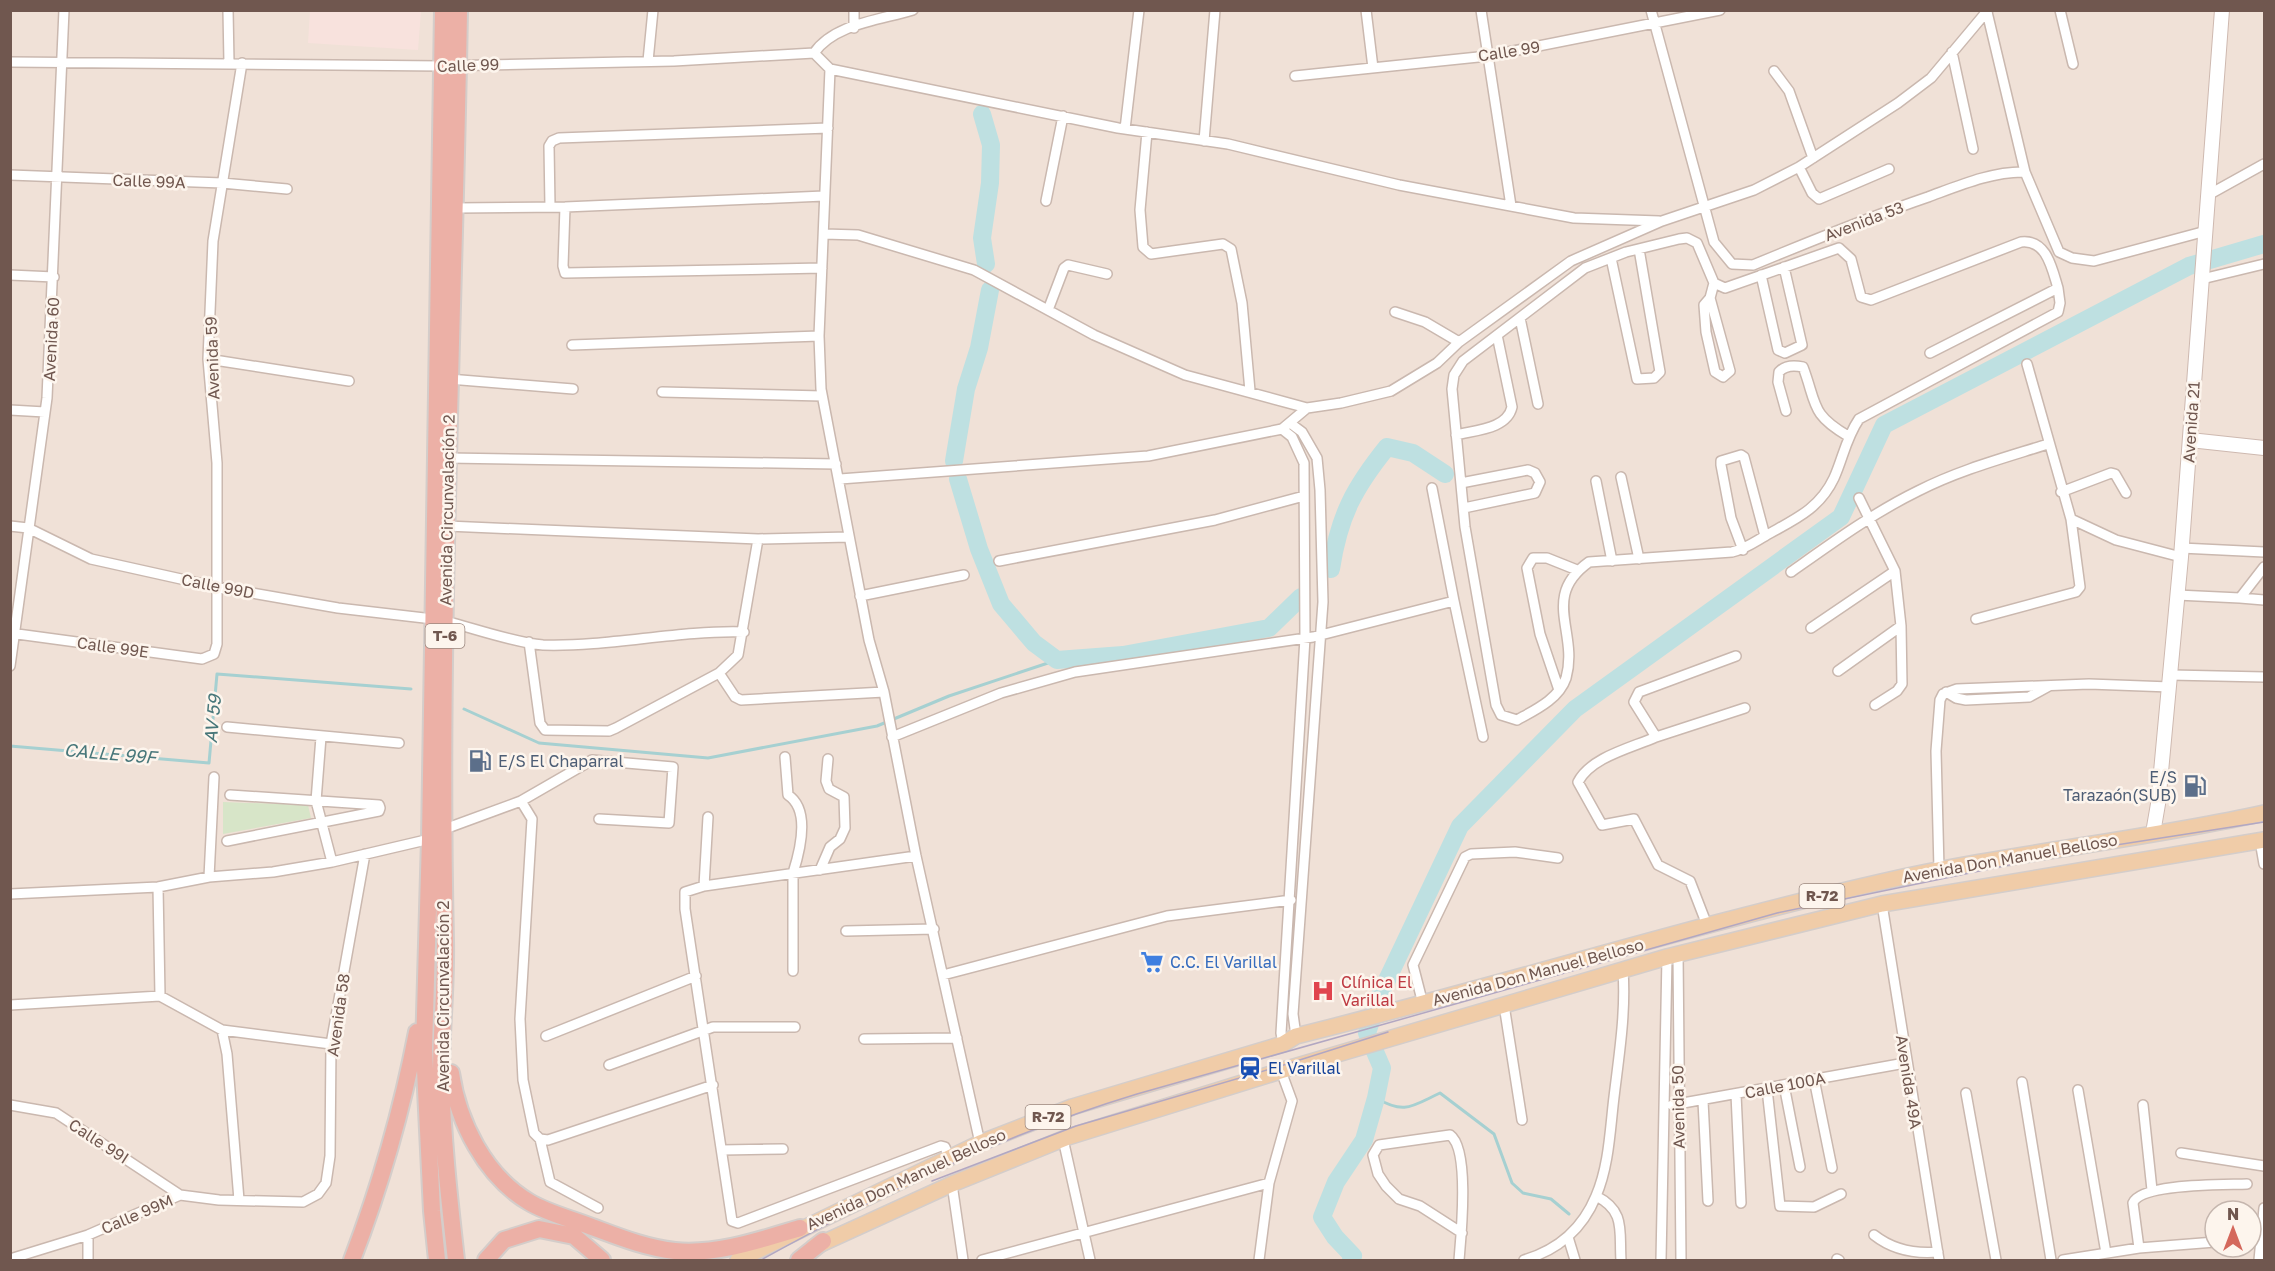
<svg xmlns="http://www.w3.org/2000/svg" width="2275" height="1271" font-family="'Golos Text',sans-serif">
<rect width="100%" height="100%" fill="#f9f0e8"/>
<path fill="#f0e1d7" fill-rule="evenodd" d="M10 11H2264V1260H11ZM2215 1211H2251V1247H2215Z"/>
<path fill="#f8e2dd" d="M310 11H421L418 50 308 43Z"/>
<path fill="#d7e5c8" d="M223 802 308 805 311 818 223 834Z"/>
<g fill="none" stroke-linecap="round" stroke-linejoin="round">
<path stroke="#a6d0d1" stroke-width="3" d="M464 709 539 743 708 758 877 726 949 696 1057 660
M10 746 209 763 217 674 411 689
M1376 1098C1405 1115 1412 1106 1440 1093L1494 1134 1512 1183 1523 1193 1551 1199 1569 1214"/>
<path stroke="#bee0e1" stroke-width="18" d="M982 114 991 145 990 183 982 238 986 264
M954 461 966 389 979 348 990 290
M958 479 979 549 1001 604 1034 643 1057 660 1123 655 1269 628 1301 597
M1331 569C1339 516 1354 488 1387 447L1413 453 1445 474
M1351 1260 1353 1256 1335 1237 1322 1217 1336 1182 1364 1140 1376 1098 1382 1068 1367 1033 1379 997 1460 826 1575 709 1841 517 1884 425 2189 266 2264 244"/>
<g stroke="#cab8af" stroke-width="12">
<path id="street" d="M228 10 229 63
M854 10V28
M1366 10 1373 68
M1481 10 1511 206
M1651 10 1714 242 1732 264 1753 265C1811 241 1869 217 1928 197 1958 186 1993 171 2025 172L2059 252 2072 258 2094 261 2206 231
M2060 10 2073 64
M1987 12 2025 172
M1952 52 1973 149
M814 53 830 69 1118 128 1228 144 1399 185 1574 218 1659 221
M814 53C834 24 880 20 913 10
M648 61 653 10
M10 62 442 66 674 61 814 53
M830 69 819 336 821 389 869 640 884 692 916 856 980 1143
M1774 71 1789 91 1813 158
M1295 76 1488 56 1720 10
M1125 129 1139 10
M1147 132 1140 210 1143 247 1151 254 1223 244 1231 249 1242 303 1250 391
M1204 141 1215 10
M1799 167 1812 193 1819 199 1889 169
M10 175 222 183 287 189
M2210 194 2264 164
M1046 201 1063 116
M550 207 549 146 552 141 559 138 828 128
M565 207 563 266 565 273 822 268
M457 208 565 207 824 196
M824 234 858 235 974 270 1094 335 1185 375 1307 408 1341 403 1391 391 1437 363 1459 342 1571 261 1662 221 1754 190 1799 167 1898 103 1931 78 1988 10
M1611 258 1637 379 1654 378 1660 372 1639 249
M10 275 54 277
M1761 275 1778 350 1785 353 1802 345 1784 267
M2202 279 2264 264
M1710 298 1730 371 1723 377 1715 372 1706 332 1704 305 1710 298 1714 283
M1048 310 1064 268 1068 265 1107 274
M1395 312 1425 322 1459 342
M1520 318 1538 404
M572 345 819 336
M1930 353 2058 288C2052 269 2047 239 2021 242L1871 300 1861 297 1851 259 1839 248 1725 288 1714 283 1697 243 1687 238 1679 239 1626 252 1585 268 1463 361 1454 375 1452 389 1465 527 1496 705 1501 715 1517 720C1535 710 1559 699 1566 678 1579 632 1540 597 1589 562L1732 552C1745 549 1753 543 1765 536 1793 520 1819 510 1834 478 1843 458 1846 438 1859 419L2058 312 2060 303 2058 288
M208 359 349 381
M449 379 573 389
M662 392 822 396
M10 410 45 412
M1786 411 1778 382 1779 372C1785 365 1794 365 1803 367 1817 404 1810 414 1848 436
M1290 423 1302 432 1317 458 1320 490 1323 602 1293 1014 1296 1036
M1282 429 1292 437 1304 463 1305 638 1281 1033 1283 1044
M1456 435C1476 430 1507 429 1512 407L1497 335
M448 458 836 464
M1621 477 1639 559
M840 479 1148 456 1282 429 1307 408
M1596 481 1612 561
M1461 483 1528 470 1535 473 1540 482 1535 493 1464 508
M1432 488 1454 601
M2061 492 2111 473 2115 474 2126 493
M1859 498 1895 571 1901 626 1902 684 1897 691 1875 705
M2071 519 2116 540 2181 557
M10 526 28 528 91 559 217 587 338 608 433 619
M447 526 758 539 849 537
M2181 548 2264 552
M1743 550 1731 518 1721 465V461L1741 455 1744 457 1765 536
M999 561 1215 520 1304 496
M1791 572C1832 543 1873 513 1918 491 1959 470 2004 458 2048 444
M2177 595 2240 598 2264 567
M860 596 964 575
M2240 598 2264 600
M1976 619 2076 592 2080 587 2071 519 2027 364
M445 621C473 628 515 643 543 645 610 647 677 630 744 632
M1811 628 1895 571
M10 633 202 659 214 654 217 644V463L208 359 213 241 242 63
M529 642 540 723 545 730 609 731 616 728 719 673 738 655 758 539
M10 666 47 398 64 10
M1838 671 1901 626
M719 673 735 697 741 700 884 692
M2171 675 2264 677
M1559 690 1540 634 1527 568 1533 558H1547L1577 570
M1946 692 1956 698 1966 700 2029 697 2049 686
M227 727 399 743
M321 737 316 801 332 862
M892 737 1001 693 1075 672 1313 637 1454 601 1483 737
M1656 737 1745 708
M785 757 788 795C811 810 800 851 793 873V971
M521 801 592 760 673 767 669 823 599 819
M227 841 379 811 380 808 379 805 230 795
M2260 841 2264 864
M916 856 704 886 685 892V909L732 1221 738 1223 941 1146 945 1147 949 1158
M1939 869 1936 751 1940 700 1943 694 1957 689 2089 684 2170 687
M820 870 830 847 840 839 845 828 844 797 829 789 826 781 828 759
M209 877 214 777
M704 886 708 817
M158 887 160 996
M10 894 158 887 209 877 273 872 332 862 430 839 442 830 521 801 532 819 520 1019 523 1080 534 1133 540 1139 548 1140 713 1085
M1882 904 1939 1260
M1707 925 1690 881 1658 865 1634 819 1602 825 1578 782C1591 757 1631 748 1656 737L1634 702 1639 692 1736 656
M846 931 934 929
M1678 954 1681 1260
M943 975 1167 916 1291 900
M1423 1004 1413 965 1465 857 1471 854 1515 852 1558 858
M10 1005 160 996 222 1030 331 1044
M1504 1005 1522 1120
M222 1030 227 1054 239 1200
M546 1036 696 976
M864 1039 957 1038
M609 1065 713 1027H795
M1814 1079 1832 1168
M2022 1082 2051 1260
M1784 1085 1800 1167
M1767 1089 1780 1206 1814 1207 1841 1194
M2078 1090 2106 1253
M1966 1093 1996 1260
M1736 1094 1741 1203
M1703 1101 1708 1201
M10 1105 56 1113 180 1195
M1672 1105 1905 1063
M2143 1105 2152 1190
M540 1139 550 1182 598 1208
M1063 1139 1090 1260
M722 1150 783 1149
M2181 1153 2264 1166
M952 1184 963 1260
M1596 1196C1626 1211 1619 1231 1621 1260
M88 1235V1260
M1874 1235C1893 1250 1915 1254 1938 1252
M1568 1237 1575 1260
M2139 1248 2133 1203C2141 1183 2225 1185 2247 1184
M10 1259 88 1235 180 1195 219 1200 303 1202 318 1194 326 1183 330 1156 331 1044 365 854
M1837 1259 1839 1260
M982 1260 1269 1183
M1259 1260 1269 1183 1292 1101 1281 1071
M1459 1260C1461 1236 1470 1149 1450 1135L1379 1145 1373 1155 1378 1174 1386 1186 1399 1199 1420 1206 1462 1233
M1524 1260C1558 1250 1582 1230 1596 1196 1609 1166 1610 1130 1614 1097 1619 1055 1626 1013 1623 970
M1661 1260 1667 957
M2063 1260 2139 1248 2215 1242
M2259 1260 2264 1208"/>
</g>
<g stroke="#ceb9b0" stroke-width="16">
<path id="secondary" d="M2190 440 2264 448
M2153 833 2158 804 2181 557 2222 10"/>
</g>
<g stroke="#d4cdca" stroke-width="18">
<path id="primary" d="M814 1247 952 1184 1068 1137 1290 1068 1667 957 1882 904 2264 840
M738 1260 980 1143 1072 1107 1283 1044 1296 1036C1491 988 1684 927 1881 882 2007 853 2138 841 2264 813"/>
</g>
<g stroke="#d4cdca" stroke-width="20">
<path id="highway" d="M451 1073C458 1122 485 1176 529 1202 547 1213 572 1219 592 1227 619 1237 646 1248 675 1251 717 1255 760 1240 800 1228
M352 1260C380 1187 402 1110 417 1032
M437 1260 432 1211 424 1049 430 839 443 10
M456 1260C449 1198 442 1135 441 1073 441 1029 446 985 445 941 438 631 454 320 459 10
M486 1260 504 1240 539 1229 574 1236 602 1260
M799 1260 823 1241"/>
</g>
<use href="#street" stroke="#fff" stroke-width="9"/>
<use href="#secondary" stroke="#fff" stroke-width="14"/>
<use href="#primary" stroke="#f0cca8" stroke-width="15"/>
<use href="#highway" stroke="#ecb0a6" stroke-width="16"/>
<path stroke="#b2a7c2" stroke-width="1.5" d="M932 1181 1076 1126 1287 1064 1388 1032
M761 1260C882 1193 1005 1134 1137 1094L1777 913 2071 852 2264 822"/>
</g>
<defs>
<g id="fuel-bare" transform="scale(1.8)"><path d="M-5.5-6h7V0h2V4h1.3V-2.5L3-4.5l.8-.8L6-3V5H2.5V1h-1V6h-7ZM-4.2-4.7v3.2H.2V-4.7Z" fill="#5c6f8a" stroke="#fdf5ed" stroke-width="2.5" paint-order="stroke"/></g>
<g id="supermarket-bare" transform="scale(1.8)"><path d="M-6-5.5h2.5l.6 2H6L4.5 2H-2.5L-4.4-4H-6ZM-1.5 3.2a1.3 1.3 0 1 0 .1 0ZM3 3.2a1.3 1.3 0 1 0 .1 0Z" fill="#3f7fe0" stroke="#fdf5ed" stroke-width="2.5" paint-order="stroke"/></g>
<g id="hospital-bare" transform="scale(1.8)"><path d="M-5-5h3v3.5h4V-5h3V5h-3V1.5h-4V5h-3Z" fill="#e0444e" stroke="#fdf5ed" stroke-width="2.5" paint-order="stroke"/></g>
<g id="station-bare" transform="scale(1.8)"><path d="M-3-6H3Q5-6 5-4V2Q5 4 3 4L4.5 6H3L1.5 4h-3L-3 6H-4.5L-3 4Q-5 4-5 2V-4Q-5-6-3-6ZM-3.5-4v3h7v-3ZM-3.5 1v1.5H-2V1ZM2 1v1.5H3.5V1Z" fill="#1a4fb4" stroke="#fdf5ed" stroke-width="2.5" paint-order="stroke"/></g>
</defs>
<g fill-rule="evenodd">
<use href="#fuel-bare" x="480" y="761"/>
<use href="#fuel-bare" x="2195" y="786"/>
<use href="#supermarket-bare" x="1152" y="962"/>
<use href="#hospital-bare" x="1323" y="991"/>
<use href="#station-bare" x="1250" y="1068"/>
</g>
<g text-anchor="middle" stroke-width="5" stroke-linejoin="round" paint-order="stroke">
<g fill="#fdf5ed" stroke="#9a867e" stroke-width="1.5">
<rect x="425.5" y="624" width="39" height="24" rx="4.5"/>
<rect x="1799.5" y="884" width="45" height="24" rx="4.5"/>
<rect x="1025.5" y="1105" width="45" height="24" rx="4.5"/>
</g>
<g font-size="15" font-weight="bold" fill="#70574f">
<text x="445" y="641">T-6</text>
<text x="1822" y="901">R-72</text>
<text x="1048" y="1122">R-72</text>
</g>
<g font-size="16" fill="#70574f" stroke="#fdf5ed">
<text transform="translate(1509 51) rotate(-9)" y="6">Calle 99</text>
<text transform="translate(468 65) rotate(-2)" y="6">Calle 99</text>
<text transform="translate(149 181) rotate(2)" y="6">Calle 99A</text>
<text transform="translate(1864 221) rotate(-21)" y="6">Avenida 53</text>
<text transform="translate(51 339) rotate(-87)" y="6">Avenida 60</text>
<text transform="translate(212 358) rotate(-92)" y="6">Avenida 59</text>
<text transform="translate(2191 422) rotate(-86)" y="6">Avenida 21</text>
<text transform="translate(447 510) rotate(-89)" y="6">Avenida Circunvalación 2</text>
<text transform="translate(218 586) rotate(11)" y="6">Calle 99D</text>
<text transform="translate(113 647) rotate(8)" y="6">Calle 99E</text>
<text transform="translate(2010 858) rotate(-10)" y="6">Avenida Don Manuel Belloso</text>
<text transform="translate(1538 972) rotate(-15)" y="6">Avenida Don Manuel Belloso</text>
<text transform="translate(443 996) rotate(-90)" y="6">Avenida Circunvalación 2</text>
<text transform="translate(338 1015) rotate(-82)" y="6">Avenida 58</text>
<text transform="translate(1909 1082) rotate(81)" y="6">Avenida 49A</text>
<text transform="translate(1785 1085) rotate(-11)" y="6">Calle 100A</text>
<text transform="translate(1678 1107) rotate(-91)" y="6">Avenida 50</text>
<text transform="translate(99 1141) rotate(33)" y="6">Calle 99I</text>
<text transform="translate(906 1179) rotate(-25)" y="6">Avenida Don Manuel Belloso</text>
<text transform="translate(137 1214) rotate(-23)" y="6">Calle 99M</text>
</g>
<g font-size="16" fill="#4e5e75" stroke="#fdf5ed" text-anchor="start">
<text x="498" y="767">E/S El Chaparral</text>
<text x="2177" y="783" text-anchor="end">E/S<tspan x="2177" dy="18">Tarazaón(SUB)</tspan></text>
</g>
<g font-size="16" fill="#366cbe" stroke="#fdf5ed" text-anchor="start">
<text x="1170" y="968">C.C. El Varillal</text>
</g>
<g font-size="16" fill="#be3a42" stroke="#fdf5ed" text-anchor="start">
<text x="1341" y="988">Clínica El<tspan x="1341" dy="18">Varillal</tspan></text>
</g>
<g font-size="16" fill="#164399" stroke="#fdf5ed" text-anchor="start">
<text x="1268" y="1074">El Varillal</text>
</g>
<g font-size="18" font-style="italic" fill="#48777a" stroke="#fdf5ed">
<text transform="translate(213 719) rotate(-85)" y="6">AV 59</text>
<text transform="translate(110 754) rotate(5)" y="6">CALLE 99F</text>
</g>
</g>
<rect width="2275" height="1271" fill="none" stroke="#70574f" stroke-width="24"/>
<g transform="translate(2233 1229)"><circle r="28" fill="#fdf5ed" stroke="#c5b6ae" stroke-width="1.5"/>
<path d="M0-4.5L10 22L0 15L-10 22Z" fill="#d4685c"/>
<text y="-9" font-size="16" font-weight="bold" text-anchor="middle" fill="#70574f">N</text>
</g>
</svg>
